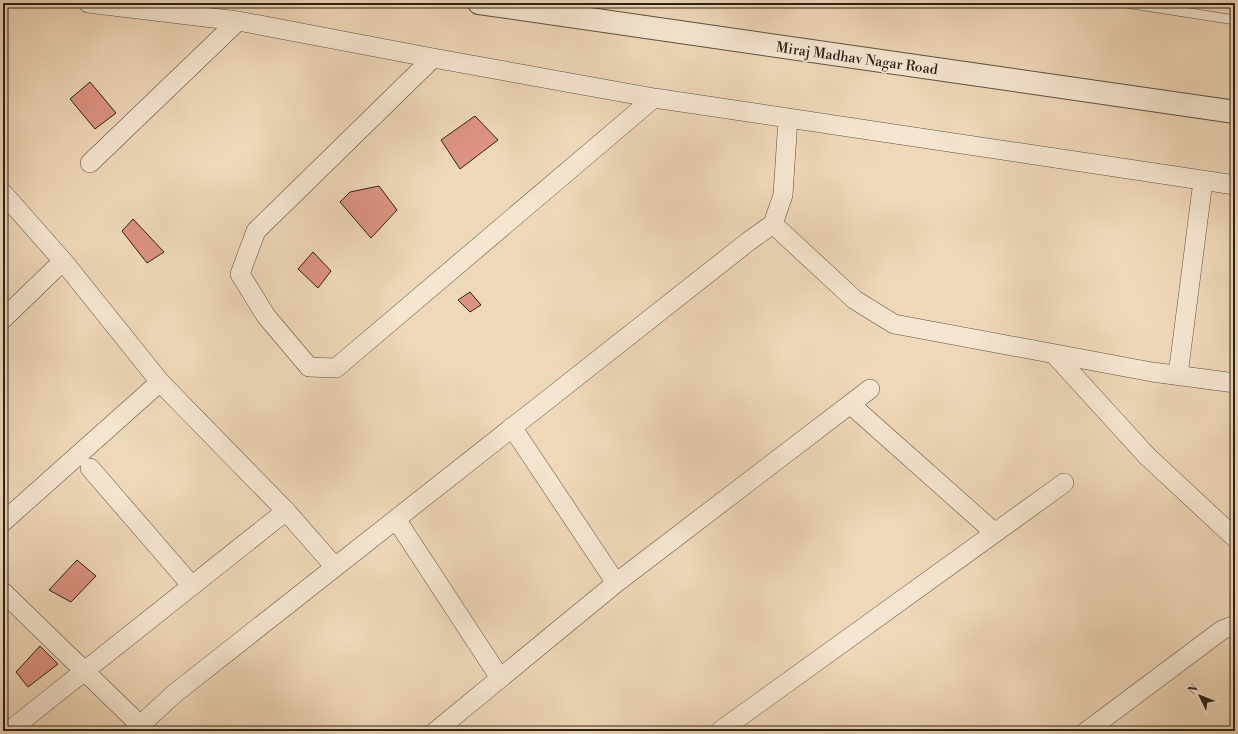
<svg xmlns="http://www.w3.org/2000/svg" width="1238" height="734" font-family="'Libre Bodoni',serif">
<rect width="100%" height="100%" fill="#efd8b8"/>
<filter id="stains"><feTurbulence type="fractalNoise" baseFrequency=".005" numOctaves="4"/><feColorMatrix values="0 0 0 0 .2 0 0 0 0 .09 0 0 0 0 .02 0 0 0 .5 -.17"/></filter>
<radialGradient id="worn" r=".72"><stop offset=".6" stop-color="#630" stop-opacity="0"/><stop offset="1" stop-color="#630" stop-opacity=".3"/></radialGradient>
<path fill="#dd9382" stroke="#2a2119" d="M90 82 116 113 95 129 70 99Z
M475 116 498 140 460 169 441 140Z
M379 186 397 210 371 238 340 202 350 192Z
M133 219 164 252 147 263 122 231Z
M313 252 331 271 318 288 298 269Z
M470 292 481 305 470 312 458 300Z
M77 560 96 576 71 602 49 590Z
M40 646 58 664 28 687 16 672Z"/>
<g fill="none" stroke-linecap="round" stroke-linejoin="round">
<g stroke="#5b4f41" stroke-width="10">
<path id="service" d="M1126 3 1235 20"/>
</g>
<g stroke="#5b4f41" stroke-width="20">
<path id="minor" d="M88 3 238 21 433 58 654 98 1235 185
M433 58 256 231 240 274 266 316 309 367 336 368 654 98
M90 163 238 21
M3 193 63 261 3 319
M773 224 855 300 894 324 1152 372 1235 383
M1054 354 1147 456 1235 538
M1178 375 1203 181
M850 404 995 533
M512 427 616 583
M90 468 192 586
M286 511 335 567
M396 519 500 678
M3 522 160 382
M3 592 140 725
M9 731 286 511 160 382 63 261
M134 731 174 694 749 241 773 224 783 195 788 118
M436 731 616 583 870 389
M720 731 1064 483
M1087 731 1222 630 1235 625"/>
</g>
<g stroke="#5b4f41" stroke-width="24">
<path id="tertiary" d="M479 3 1235 112"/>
</g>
<use href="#service" stroke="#f5e6d1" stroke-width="9"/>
<use href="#minor" stroke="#f5e6d1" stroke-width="19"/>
<use href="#tertiary" stroke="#f5e6d1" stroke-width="22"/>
</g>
<g text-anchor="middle" stroke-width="4" stroke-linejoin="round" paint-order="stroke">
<g font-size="14" fill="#2a2119" stroke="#f5e6d1">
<text transform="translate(857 58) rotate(8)" y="5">Miraj Madhav Nagar Road</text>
</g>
</g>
<rect width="1238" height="734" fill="none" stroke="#efd8b8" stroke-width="16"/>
<rect x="4" y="4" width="1230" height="726" fill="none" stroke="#2a2119" stroke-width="2"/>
<rect x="8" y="8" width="1222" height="718" fill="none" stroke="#2a2119"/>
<g transform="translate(1200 696) rotate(313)" stroke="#f5e6d1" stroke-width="3" paint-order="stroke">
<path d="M0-3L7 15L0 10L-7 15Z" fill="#2a2119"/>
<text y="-6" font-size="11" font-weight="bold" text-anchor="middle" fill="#2a2119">N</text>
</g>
<rect width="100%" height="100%" filter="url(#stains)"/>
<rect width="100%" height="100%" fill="url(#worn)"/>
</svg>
